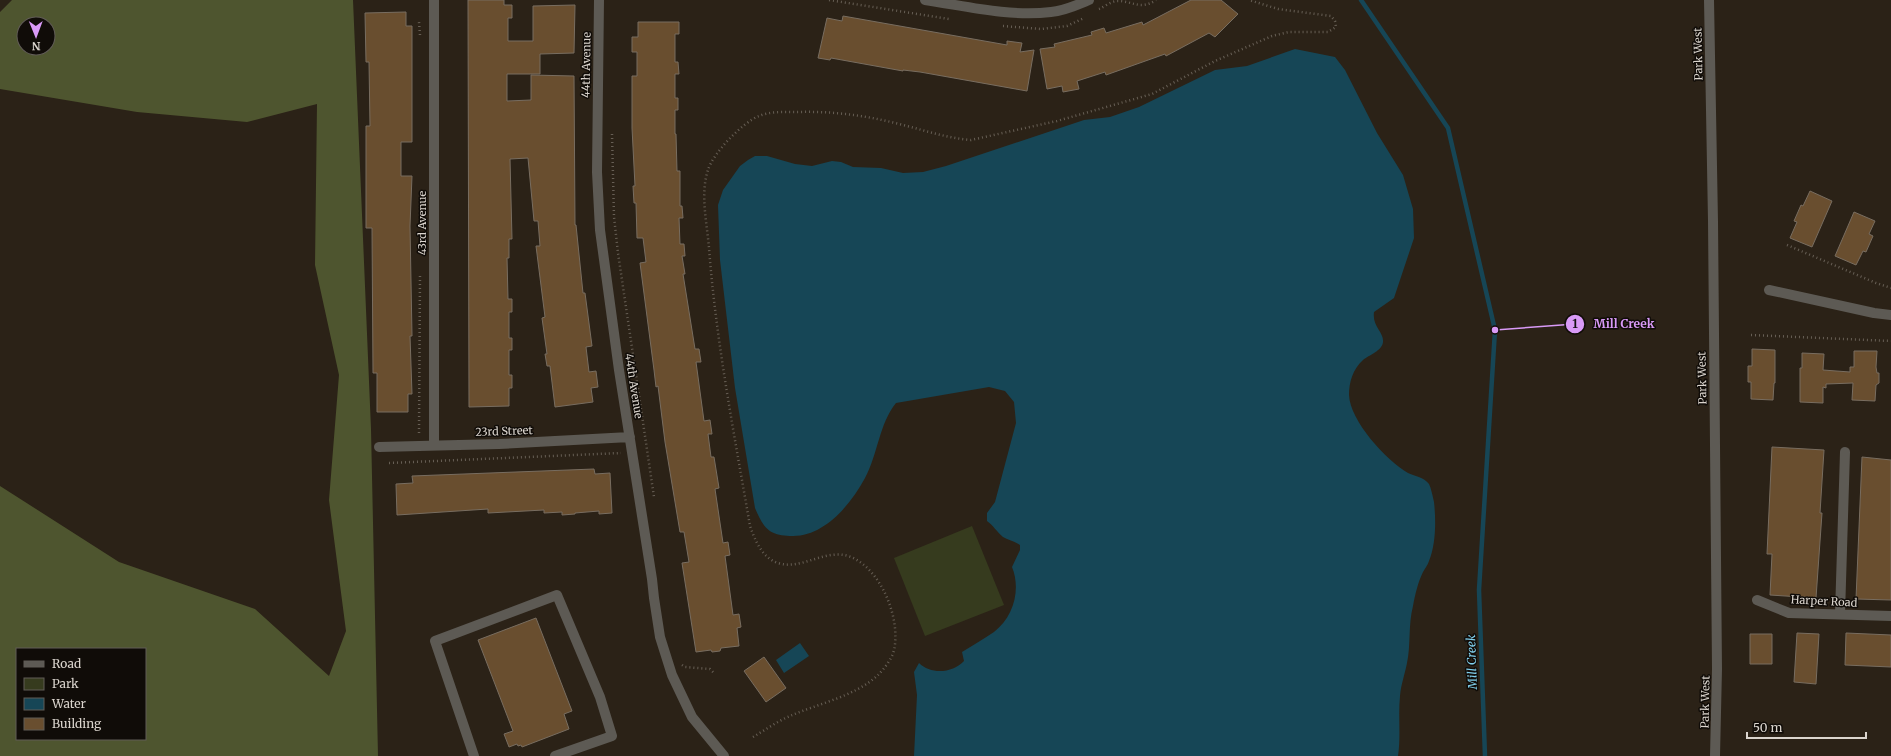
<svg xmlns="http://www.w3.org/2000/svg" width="1891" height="756" font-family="Merriweather,serif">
<rect width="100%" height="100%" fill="#2b2217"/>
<path fill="#363b1e" d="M972 526 1004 605 925 636 894 558Z"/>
<path fill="#4e552f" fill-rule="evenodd" d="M12 0H353L371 429 378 756H0V486L119 562 255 609 329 676 346 631 329 500 339 375 315 265 317 104 247 122 137 112 0 89V12ZM24 24H48V48H24ZM17 649H145V739H17Z"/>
<path fill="#164656" d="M1295 49 1335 57 1345 70 1377 133 1403 175 1413 209 1414 238 1394 298 1374 312C1372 327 1384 332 1383 342 1382 351 1369 355 1363 360 1353 369 1349 382 1349 395 1350 421 1386 460 1408 473 1414 476 1424 477 1429 484 1431 488 1433 497 1434 502 1436 520 1436 544 1429 561 1428 565 1425 568 1423 572 1418 582 1415 595 1413 606 1408 625 1411 645 1407 663 1405 674 1401 684 1400 696 1398 716 1401 736 1398 756H914L917 695 914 672 919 663C931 675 953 673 964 661L962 652C973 645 984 639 994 632 1014 617 1021 589 1012 567L1020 550V545C1014 541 1008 540 1003 537 997 532 993 525 987 521V513L995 502 1016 423 1014 402 1005 391 989 387 896 403C879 424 878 454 865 478 851 504 825 536 793 536 769 536 764 529 755 508L735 388 720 260 718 205 723 190 740 166 748 160 755 156H767L795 164 812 166 832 161 841 162 853 167 881 168 903 173 923 172 946 166 1084 120 1110 117 1139 107 1215 70 1247 66Z
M800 643 809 656 784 673 776 660Z"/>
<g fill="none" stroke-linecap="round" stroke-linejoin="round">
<path stroke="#164656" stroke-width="4.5" d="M1361 0 1448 128 1495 330 1479 590 1485 756"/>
</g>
<path fill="#694e2f" stroke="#786d60" d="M468 0H504V5H512V18H508V41H533V6L575 5 574 53 540 54V74H507V101L531 100V75L574 76 575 225H576L583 293H585L592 346 586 347 589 372 596 371 598 387 591 388 593 402 555 407 550 366H547L545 354H547L542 318 545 317 536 246H540L538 221H534L528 158 510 159 512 239H509V258H507L508 299H512V312H509V338H512V350H509V375H512V388H509V406L469 407Z
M1191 0H1221L1238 14 1215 37 1209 33 1166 56 1165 54 1106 75 1105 72 1077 81 1079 89 1063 92 1062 86 1047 89 1040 49 1055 47 1054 44 1092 35 1091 32 1104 28 1106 33 1142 22 1143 25Z
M406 12V26H412V142H401V176H412L410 226 412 336H410L412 394H408V412H377V373H373L372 228H366V126H370L369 62H366L365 13Z
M843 16 1007 45V41L1022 43 1020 52 1034 50 1027 91 920 72 903 70V71L831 58 830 60 818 58 827 18 842 21Z
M638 22H679V34H675V62H678L679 74H675V98H678V110H675V134H676L677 171H680V206H682L683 218H679L680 244H684L685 256H682L685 274H683L695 349H699L701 362H696L704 421 710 420 712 434H708L711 457H714L719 488 715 489 723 543 728 542 730 555 725 556 733 615 739 614 741 627 737 628 739 646 721 648 720 651 712 652 711 650 696 652 682 563 689 562 684 532H680L665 442 658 386 656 387 654 370 640 263 646 262 643 238H637L636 203H634L633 186H635L632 128V76H637V52H632V37H638Z
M1810 191 1832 201 1812 247 1790 238 1797 222 1794 221 1801 205 1803 206Z
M1854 212 1875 221 1869 234 1873 236 1866 252 1863 251 1856 265 1835 256Z
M1752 349 1775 350V383H1774L1773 400 1751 399V382H1748V366H1752Z
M1854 351H1877L1876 367 1877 373H1879V383L1876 385 1875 401 1852 400 1853 383 1826 384V388L1823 387V403L1800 402V368H1802V353L1824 354 1823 370 1850 372V367H1854Z
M1772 447 1824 450 1820 513H1822L1816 598 1770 595 1772 554H1767Z
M1862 457 1891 460V600L1856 599Z
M594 469 595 474 610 473 612 513 599 514V511L575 513V514L562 515V512L544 513V510L488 513V509L397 515 396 484 413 483 412 476Z
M536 618 572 711 564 714 569 729 522 747 521 745 518 746 517 744 509 747 504 734 513 731 478 640Z
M1797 633 1819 634 1816 684 1794 682Z
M1846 633 1891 635V667L1845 665Z
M1750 634H1772V664H1750Z
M764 657 786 688 766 702 744 671Z"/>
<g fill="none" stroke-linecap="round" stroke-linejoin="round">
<path stroke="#675f55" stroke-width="2.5" stroke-dasharray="1 3" stroke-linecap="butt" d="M829 0 949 19
M1099 9C1104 7 1110 2 1116 1 1131 0 1140 11 1156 0
M1003 26 1041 29 1067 26 1084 18
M420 35 419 22H421
M612 134 614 217 618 253 654 497
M1787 245 1876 283 1891 288
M1751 335 1891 341
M419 433 420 276
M389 463 621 453
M682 665 685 667 710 669 714 673
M753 737C765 730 778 721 790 716 817 704 856 696 878 675 884 669 892 659 894 650 901 620 882 570 851 557 826 547 802 571 778 563 762 558 755 540 750 526 734 433 716 341 709 248 707 223 700 194 708 170 713 153 743 122 759 116 771 111 785 112 798 112 830 111 863 115 895 123 921 129 945 138 971 140L1057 121 1152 94 1215 61 1272 36 1289 32H1328L1336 27 1335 21 1331 16 1278 9 1249 0"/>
<path stroke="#5d5a54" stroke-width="10" d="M434 0V445
M599 0 597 172 600 230 619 370 652 579 654 598 660 637 672 675 692 717 724 756
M925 0C965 6 1009 17 1051 12 1064 11 1077 5 1089 0
M1709 0 1713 221 1717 669 1715 756
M1769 290 1874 313 1891 315
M379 447 499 444 630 437
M1757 600 1789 613 1891 616
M1840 614 1845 452
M474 756 435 641 557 595 600 697 612 736 555 756"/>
</g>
<g text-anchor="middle" stroke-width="3" stroke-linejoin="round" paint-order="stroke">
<g font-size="11" fill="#dbd5ce" stroke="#100c08">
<text transform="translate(1698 54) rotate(-91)" y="4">Park West</text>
<text transform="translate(586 65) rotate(-89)" y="4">44th Avenue</text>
<text transform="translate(422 223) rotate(-90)" y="4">43rd Avenue</text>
<text transform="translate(1702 378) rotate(-91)" y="4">Park West</text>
<text transform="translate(634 386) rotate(81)" y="4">44th Avenue</text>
<text transform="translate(504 431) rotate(-2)" y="4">23rd Street</text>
<text transform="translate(1824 601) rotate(3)" y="4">Harper Road</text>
<text transform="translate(1705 702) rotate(-89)" y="4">Park West</text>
</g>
<g font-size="12" font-style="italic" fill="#81cfec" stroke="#100c08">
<text transform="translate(1472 662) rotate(-92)" y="4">Mill Creek</text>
</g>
</g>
<path fill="none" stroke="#d99af7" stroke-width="1.5" d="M1495 330L1575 324"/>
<g fill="#d99af7" stroke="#100c08" stroke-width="1.5">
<circle cx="1495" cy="330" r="4"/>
<circle cx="1575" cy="324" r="10"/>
</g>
<g font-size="12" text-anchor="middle" font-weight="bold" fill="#111">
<text x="1575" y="328">1</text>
</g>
<g font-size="12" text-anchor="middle" font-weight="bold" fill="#d99af7" stroke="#100c08" stroke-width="3" stroke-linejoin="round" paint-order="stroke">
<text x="1624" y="328">Mill Creek</text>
</g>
<rect x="16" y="648" width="130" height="92" fill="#100c08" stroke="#615c57"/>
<rect x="24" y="661" width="20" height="6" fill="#5d5a54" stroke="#615c57"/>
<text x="52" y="668" font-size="12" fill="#dbd5ce">Road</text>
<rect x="24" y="678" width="20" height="12" fill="#363b1e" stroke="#615c57"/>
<text x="52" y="688" font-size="12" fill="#dbd5ce">Park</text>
<rect x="24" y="698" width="20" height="12" fill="#164656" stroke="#615c57"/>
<text x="52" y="708" font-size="12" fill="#dbd5ce">Water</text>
<rect x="24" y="718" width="20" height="12" fill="#694e2f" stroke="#615c57"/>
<text x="52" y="728" font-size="12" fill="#dbd5ce">Building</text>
<g transform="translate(36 36) rotate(179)"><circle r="19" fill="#100c08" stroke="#615c57"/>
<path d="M0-3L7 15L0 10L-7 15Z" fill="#d99af7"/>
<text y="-6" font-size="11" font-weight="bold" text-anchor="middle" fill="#dbd5ce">N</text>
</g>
<path d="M1747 732v6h119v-6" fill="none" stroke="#dbd5ce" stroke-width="2"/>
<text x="1753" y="732" font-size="12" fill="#dbd5ce" stroke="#100c08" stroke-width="3" paint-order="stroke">50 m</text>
</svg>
